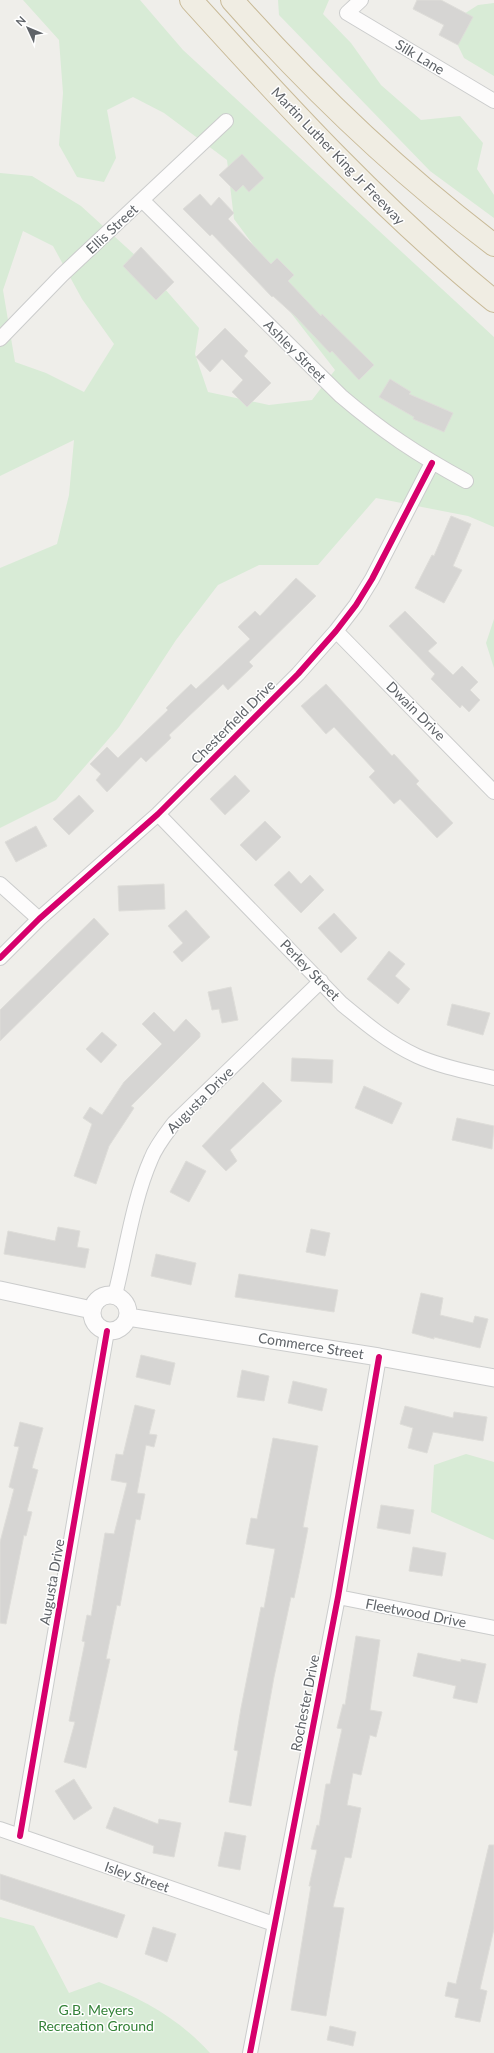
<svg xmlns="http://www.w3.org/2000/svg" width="494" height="2053" font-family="Lato,sans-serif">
<rect width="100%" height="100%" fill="#efeeea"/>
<path fill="#d8ebd6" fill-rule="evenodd" d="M23 0H140L183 50 494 337V527L468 516 376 498 318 565H259L218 585 176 640 119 727 56 800 0 828V568L57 544 69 495 74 440 0 476V173L32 176 81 206 137 257 199 328 195 354 208 392 269 405 312 400 335 370 291 313 280 288 254 246 234 219 227 160 164 113 133 97 107 110 116 158 104 182 77 177 59 145 63 93 59 40ZM23 231 53 246 82 299 114 344 84 392 46 373 15 362 3 290Z
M278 0H329L323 14 351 43 381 85 421 120 460 116 483 143 477 169 494 195V218L430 171 279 15Z
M494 3V76L464 58 451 31 456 19 478 5Z
M494 619V668L486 643Z
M466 1454 494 1462V1540L431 1512 434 1465Z
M0 1917 34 1926 69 1993 99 1982C143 1999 178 2018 210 2053H0Z"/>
<path fill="#d6d5d3" stroke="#deddd9" d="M417 0H441L473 17 458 45 439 35 444 25 413 9Z
M242 154 264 178 249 192 243 185 236 192 219 175Z
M200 194 211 206 219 197 234 213 228 219 271 264 277 258 294 275 288 281 321 316 322 314 374 365 359 380 332 351 330 353 296 317 273 296 272 297 212 234 210 236 183 209Z
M141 247 174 282 156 300 123 266Z
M225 328 248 351 244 356 271 383 247 407 232 392 243 380 222 359 210 372 196 357Z
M390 379 411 392 409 394 453 413 444 432 413 419 414 417 379 397Z
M451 516 471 524 453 566 462 570 444 603 415 588 432 555 434 556Z
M296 578 316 596 249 662 253 666 228 690 223 684 169 735 171 738 146 762 141 757 107 792 96 780 101 774 90 764 107 747 118 758 168 710 166 708 191 684 196 689 250 639 238 627 255 611 260 616Z
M405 611 437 643 428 651 453 675 462 666 478 682 470 690 480 700 469 712 462 705 460 708 431 679 435 674 389 626Z
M326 684 392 756 394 754 419 781 416 784 453 823 437 838 400 799 394 804 369 777 375 771 334 727 326 734 301 706Z
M235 775 250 791 225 815 210 799Z
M79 795 94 811 69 835 53 819Z
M265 821 281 837 256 861 240 845Z
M36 826 47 846 16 862 5 842Z
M289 871 301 884 310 875 324 890 301 913 274 885Z
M164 884 165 909 119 911 118 886Z
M186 910 210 937 182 962 173 952 183 943 168 926Z
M334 913 357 938 341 953 318 928Z
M94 918 109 934 0 1041V1010Z
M389 951 405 964 395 976 410 989 398 1004 367 979Z
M231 987 238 1020 222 1023 219 1009 212 1010 208 992Z
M452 1004 490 1013 483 1035 447 1025Z
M154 1012 174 1032 186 1019 200 1033V1037L131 1106 134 1108 109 1146 96 1184 74 1176 92 1124 83 1118 90 1107 102 1115 124 1082 162 1044 142 1024Z
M102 1032 117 1045 101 1063 86 1049Z
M292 1058 333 1060 332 1083 291 1081Z
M263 1082 282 1101 230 1150 237 1161 226 1171 202 1146Z
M364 1086 402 1103 392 1124 355 1108Z
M457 1118 494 1126 492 1149 452 1140Z
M186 1161 206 1171 189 1202 170 1192Z
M58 1227 80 1231 77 1247 89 1249 85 1268 4 1254 8 1231 55 1241Z
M311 1229 330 1233 325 1256 306 1252Z
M156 1254 196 1263 191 1285 151 1276Z
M239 1274 338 1290 334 1312 235 1297Z
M421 1293 443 1298 440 1315 473 1323 475 1316 488 1319 480 1348 434 1337V1339L412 1333Z
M141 1355 175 1363 170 1385 136 1377Z
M242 1370 269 1376 264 1401 237 1397Z
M293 1381 327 1389 322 1411 288 1403Z
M135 1405 155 1410 149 1434 157 1435 154 1447 146 1445 137 1493 145 1494 140 1520 136 1519 120 1606 117 1605 106 1659H110L86 1768 64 1762 75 1722 69 1721 85 1642 82 1641 87 1615 91 1616 105 1533 114 1534 127 1483 111 1480 116 1454 123 1455Z
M405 1406 453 1418 454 1412 487 1417 483 1441 433 1432 427 1453 408 1448 413 1428 400 1424Z
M20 1422 43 1428 32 1468 38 1470 27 1511 32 1512 26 1536 24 1535 6 1624 0 1623V1542L14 1489 9 1487 19 1447 14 1446Z
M273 1438 318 1446 303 1527 308 1528 303 1554 294 1598 291 1597 274 1677 251 1806 229 1802 238 1751 234 1750 241 1708 261 1607 264 1608 275 1549 246 1544 251 1518 257 1519Z
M381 1505 414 1510 410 1534 377 1528Z
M413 1547 446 1553 442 1576 409 1571Z
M356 1636 380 1640 370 1710 382 1712 376 1737 370 1735 361 1775 353 1773 347 1805 361 1808 351 1858 345 1857 333 1907 344 1908 326 2016 291 2010 311 1886H309L317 1850 311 1849 317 1825 319 1826 326 1784H330L342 1729 337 1728 343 1704 345 1705Z
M418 1653 461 1662V1659L486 1664 477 1703 453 1698 456 1686 413 1676Z
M74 1779 92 1808 74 1820 55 1791Z
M114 1807 158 1824 159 1819 181 1823 174 1857 153 1853 154 1846 106 1828Z
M225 1832 246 1836 240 1870 218 1866Z
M489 1845H494V1929L480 1989 487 1991 480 2022 455 2017 459 1999 445 1996 448 1982 456 1984Z
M0 1874 125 1915 117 1938 0 1899Z
M153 1927 176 1934 167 1962 145 1954Z
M330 2026 356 2032 353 2046 327 2040Z"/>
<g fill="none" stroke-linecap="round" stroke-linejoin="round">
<g stroke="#cbcccc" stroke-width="16">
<path id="minor" d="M361 0 347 13 494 101
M142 200 341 396C382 431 418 455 466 481
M0 339 62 275 226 121
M336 631 494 792
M158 814 342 1004C366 1024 389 1043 417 1056 441 1067 469 1072 494 1078
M0 884 39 919
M0 958 39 919 158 814 298 674 336 631 356 605 372 579 432 463
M115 1295C126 1252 133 1200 151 1159 156 1146 165 1135 174 1123L321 981
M338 1597 494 1628
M0 1829 274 1924
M20 1836 107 1331
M250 2053 338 1597 379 1357"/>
</g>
<g stroke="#cbcccc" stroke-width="19">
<path id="tertiary" d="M0 1290 92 1310
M92 1313a18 18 0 1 1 36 0a18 18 0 1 1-36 0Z
M128 1317 379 1357 494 1378"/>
</g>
<g stroke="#c8b996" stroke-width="24">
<path id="motorway" d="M191 0C287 106 383 211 494 301
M232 0C311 89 399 173 494 245"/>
</g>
<use href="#minor" stroke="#fdfcfc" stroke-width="14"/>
<use href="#tertiary" stroke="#fdfcfc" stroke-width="17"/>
<use href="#motorway" stroke="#f0ede3" stroke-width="22"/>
<g stroke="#fff" stroke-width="8">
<path id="cycleway" d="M0 958 39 919 158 814 298 674 336 631 356 605 372 579 432 463
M20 1836 107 1331
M250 2053 338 1597 379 1357"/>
</g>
<use href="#cycleway" stroke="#d6006c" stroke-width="6"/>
</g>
<g text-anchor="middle" stroke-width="3" stroke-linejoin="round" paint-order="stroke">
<g font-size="14" fill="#5f6368" stroke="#fff">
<text transform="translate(420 57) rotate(31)" y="5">Silk Lane</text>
<text transform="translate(338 156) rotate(46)" y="5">Martin Luther King Jr Freeway</text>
<text transform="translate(112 229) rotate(-43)" y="5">Ellis Street</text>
<text transform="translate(295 351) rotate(45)" y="5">Ashley Street</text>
<text transform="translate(416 711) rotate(45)" y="5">Dwain Drive</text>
<text transform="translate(233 722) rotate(-45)" y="5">Chesterfield Drive</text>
<text transform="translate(310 970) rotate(46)" y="5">Perley Street</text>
<text transform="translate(200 1100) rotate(-45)" y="5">Augusta Drive</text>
<text transform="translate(311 1346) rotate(9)" y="5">Commerce Street</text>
<text transform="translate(52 1582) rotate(-80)" y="5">Augusta Drive</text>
<text transform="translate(416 1613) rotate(11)" y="5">Fleetwood Drive</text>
<text transform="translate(305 1703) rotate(-79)" y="5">Rochester Drive</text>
<text transform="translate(137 1877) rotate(19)" y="5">Isley Street</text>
</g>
<g font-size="14" fill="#348238" stroke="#fff">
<text x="96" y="2015">G.B. Meyers<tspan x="96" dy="16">Recreation Ground</tspan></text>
</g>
</g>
<g transform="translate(28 28) rotate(314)" stroke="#ffffff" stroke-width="3" paint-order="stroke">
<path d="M0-3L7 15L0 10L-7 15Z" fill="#5f6368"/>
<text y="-6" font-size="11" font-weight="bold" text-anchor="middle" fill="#5f6368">N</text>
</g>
</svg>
